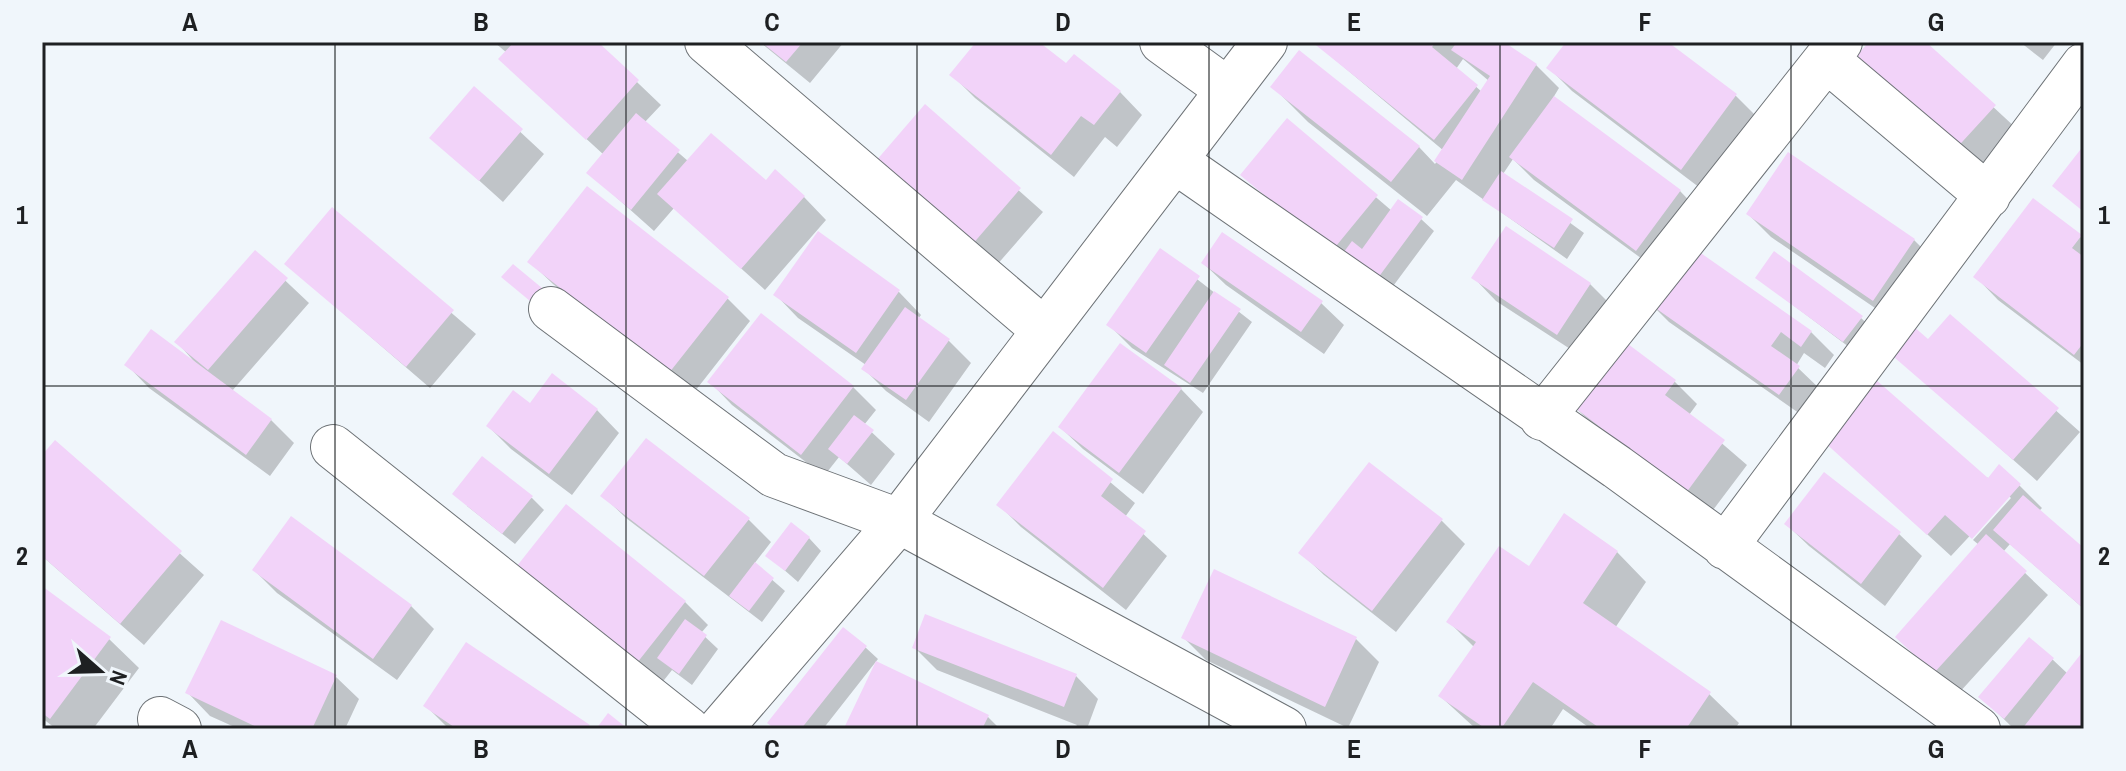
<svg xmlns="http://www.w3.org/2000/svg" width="2126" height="771" font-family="'Archivo Narrow',sans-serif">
<rect width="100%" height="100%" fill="#f0f6fb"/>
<path fill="#0003" fill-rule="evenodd" d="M494 42H595L661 105 644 123 688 161 804 197 826 220 765 290 674 208 654 231 589 173 604 155 524 82 507 53Z
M760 42H844L810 83Z
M978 42H1036L1066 66 1120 92 1142 115 1117 147 1105 137 1074 177 975 98 952 75Z
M1314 42 1457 45 1501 42 1536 65 1559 88 1553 98 1680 191 1702 214 1660 272 1534 180 1513 159 1503 174 1584 233 1567 259 1456 180 1427 216 1308 122 1273 87 1419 147 1435 164 1444 151ZM1463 59 1489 81 1482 92 1456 69Z
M1569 42H1664L1736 96 1758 118 1704 191 1572 91 1549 68Z
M1872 42H1923L2017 129 1976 175Z
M2020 42H2057L2043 60Z
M474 89 544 154 503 202 432 138Z
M925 107 1043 212 989 274 894 192Z
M1287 121 1392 211 1421 219 1434 231 1385 297 1243 175Z
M2033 200 2084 240V365L1998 300 1976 277Z
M332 210 476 334 430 388 286 264Z
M1748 214 1914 240 1937 263 1897 323 1771 237Z
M1161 251 1252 322 1203 393 1132 348 1109 325Z
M255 252 309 303 232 391 271 420 294 443 270 476 149 388 127 365 199 367 177 342Z
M530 262 727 298 750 321 692 395 553 284Z
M1203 263 1321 303 1344 325 1324 354 1226 285Z
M1474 278 1590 284 1613 307 1581 356 1496 301Z
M1757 278 1861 318 1874 330 1857 353Z
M899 292 921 315 918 319 948 340 971 363 929 422 886 391 863 368 866 365 798 318 776 295Z
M1647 300 1811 332 1834 355 1825 368 1804 353 1796 366 1821 390 1803 416 1669 322Z
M762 315 853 387 876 410 864 425 895 454 871 485 839 457 824 476 732 405 710 382Z
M1950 316 2080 432 2037 481 1883 345 1928 342Z
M1674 381 1697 404 1689 415 1747 465 1710 514 1595 427 1572 404Z
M1181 389 1203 412 1143 494 1083 449 1060 427Z
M530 405 597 410 619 433 572 495 511 449 488 426Z
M1053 434 1135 503 1125 517 1167 556 1126 610 1021 527 999 505Z
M1824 440 2019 485 2042 508 2039 511 2084 551V609L2010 544 2003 552 2048 595 1958 694 1920 659 1979 545 1973 540 2011 498 2008 495 1951 556Z
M55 442 204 575 144 645 42 556V458Z
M1369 465 1442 521 1465 544 1396 632 1324 575 1301 553Z
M603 496 748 519 771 542 754 564 785 591 762 622 626 518Z
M532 498 544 510 515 544 467 506Z
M567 507 685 602 708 625 701 633 718 649 692 685 672 670 657 689 516 571Z
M1786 524 1899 534 1922 556 1885 606 1809 546Z
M809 538 821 551 798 582 767 555Z
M1617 552 1646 582 1615 628 1709 694 1739 723 1735 729H1591L1563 709 1550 729H1476L1440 696 1474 647 1449 622 1529 569Z
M254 570 411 606 434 629 397 680 277 593Z
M1215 572 1356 639 1379 662 1348 728 1206 660 1183 637Z
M42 589 109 639 139 668 93 729H56L42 718Z
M221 623 336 677 359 699 345 729H239L210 716 188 693Z
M865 647 878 659 823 729H776Z
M914 647 1076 676 1098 699 1088 726 1092 729H1074L1077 725 937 670Z
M2084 656V729H2014L1981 697 2052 659 2068 674Z
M426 706 588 727 590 729H449Z
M988 717 1000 729H851L847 726Z"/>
<path fill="#f2d3f9" d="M514 42H598L639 80 586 140 498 59Z
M761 42H803L786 62Z
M976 42H1039L1066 63 1074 54 1121 91 1094 125 1081 116 1051 155 949 75Z
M1312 42H1436L1432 47 1478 85 1434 140Z
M1457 42H1504L1537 64 1462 180 1434 161 1490 76 1451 50Z
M1566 42H1668L1737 94 1681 170 1546 68Z
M1869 42H1926L1996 105 1952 153 1851 62Z
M1299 50 1420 146 1391 182 1270 87Z
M474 86 523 129 479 181 429 138Z
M1554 96 1681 190 1636 251 1509 157Z
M925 104 1021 188 965 253 869 169Z
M636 113 680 150 631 210 586 173Z
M1287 118 1378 195 1332 251 1240 175Z
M711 133 766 180 775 169 805 196 741 269 657 194Z
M2084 145V212L2052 186Z
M1788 152 1915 239 1873 301 1746 214Z
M1501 171 1573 219 1554 248 1482 200Z
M587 186 729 297 669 373 527 262Z
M2033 198 2082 235 2072 248 2084 257V342L2074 355 1973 277Z
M1398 199 1423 217 1372 286 1338 260 1352 241 1362 249Z
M332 207 454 310 406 367 284 264Z
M1506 226 1591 283 1557 335 1471 278Z
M818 231 900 290 856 353 773 295Z
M1222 232 1323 301 1301 332 1201 263Z
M1160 248 1200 276 1146 353 1106 325Z
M1695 249 1812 331 1801 347 1781 332 1771 346 1800 366 1779 395 1644 300Z
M255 250 288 278 208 370 174 342Z
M1774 251 1863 316 1843 342 1755 278Z
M513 264 542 288 530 301 501 277Z
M1214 291 1241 309 1190 383 1164 365Z
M905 307 950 339 906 400 861 369Z
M761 313 854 386 801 455 707 382Z
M1950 314 2059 408 2013 460 1880 345 1904 318 1928 339Z
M151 329 272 419 246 455 124 365Z
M1620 338 1676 380 1665 395 1725 440 1686 493 1570 404Z
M1120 343 1182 388 1119 473 1058 427Z
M552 373 598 409 549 474 486 426 513 390 530 403Z
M1875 379 1988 478 1999 464 2021 484 1972 539 1945 515 1927 535 1822 440Z
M854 415 874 430 847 464 828 449Z
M1053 431 1113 479 1101 496 1146 531 1103 588 996 505Z
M646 438 750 518 704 576 600 496Z
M55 440 182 551 120 624 42 556V455Z
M482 456 533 496 502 534 452 494Z
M1369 462 1443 519 1372 611 1298 553Z
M1824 472 1901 532 1861 584 1784 524Z
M2023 495 2084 548V609L1993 530Z
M566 504 686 601 633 668 513 571Z
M1564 513 1618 551 1583 603 1711 692 1686 729H1601L1533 682 1501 729H1486L1438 696 1476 642 1446 622 1499 546 1529 566Z
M291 516 412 605 373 659 252 570Z
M791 522 810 537 785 571 765 556Z
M1986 534 2027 571 1934 673 1895 637Z
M755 562 774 578 749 611 729 596Z
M1214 569 1357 637 1325 707 1181 638Z
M42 586 111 637 50 719 42 713Z
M925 614 1077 674 1064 707 912 648Z
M685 619 707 635 679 674 657 658Z
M221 620 337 675 312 729H261L185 693Z
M843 627 867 646 801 729H775L767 723Z
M2029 637 2054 658 2004 719 1978 697Z
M466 642 590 725 587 729H457L423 706Z
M2084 650V729H2022Z
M876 661 989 715 982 729H851L845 726Z
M608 713 628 729H596Z"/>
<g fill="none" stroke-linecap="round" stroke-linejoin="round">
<g stroke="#6d7276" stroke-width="46">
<path id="minor" d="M707 42 1044 330
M1162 42 1228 90
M1827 60 1988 196
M1175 161 1617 467 1978 729
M551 309 774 475 899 521 1284 729
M1542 418 1840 42
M333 447 688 729
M1725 547 2084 65
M160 719 179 729
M720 729 899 521 1265 42"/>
</g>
<use href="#minor" stroke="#fff" stroke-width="44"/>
</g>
<path fill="none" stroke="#1e2022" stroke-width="2" stroke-opacity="0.55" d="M335 42V729M626 42V729M917 42V729M1209 42V729M1500 42V729M1791 42V729M42 386H2084"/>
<rect width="2126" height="771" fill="none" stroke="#f0f6fb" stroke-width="88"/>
<g transform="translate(100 671) rotate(110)" stroke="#f0f6fb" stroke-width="6" paint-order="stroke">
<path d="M0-6L14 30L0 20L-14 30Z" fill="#1e2022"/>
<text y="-12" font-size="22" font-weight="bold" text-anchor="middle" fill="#1e2022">N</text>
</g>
<rect x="44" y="44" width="2038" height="683" fill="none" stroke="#1e2022" stroke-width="3"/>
<g font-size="26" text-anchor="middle" font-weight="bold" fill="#1e2022">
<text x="190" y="31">A</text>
<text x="481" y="31">B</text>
<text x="772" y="31">C</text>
<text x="1063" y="31">D</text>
<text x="1354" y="31">E</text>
<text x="1645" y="31">F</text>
<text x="1936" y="31">G</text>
<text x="22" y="224">1</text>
<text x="2104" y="224">1</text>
<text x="22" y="565">2</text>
<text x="2104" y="565">2</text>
<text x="190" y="758">A</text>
<text x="481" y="758">B</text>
<text x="772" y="758">C</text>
<text x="1063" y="758">D</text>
<text x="1354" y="758">E</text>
<text x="1645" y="758">F</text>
<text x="1936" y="758">G</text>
</g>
</svg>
